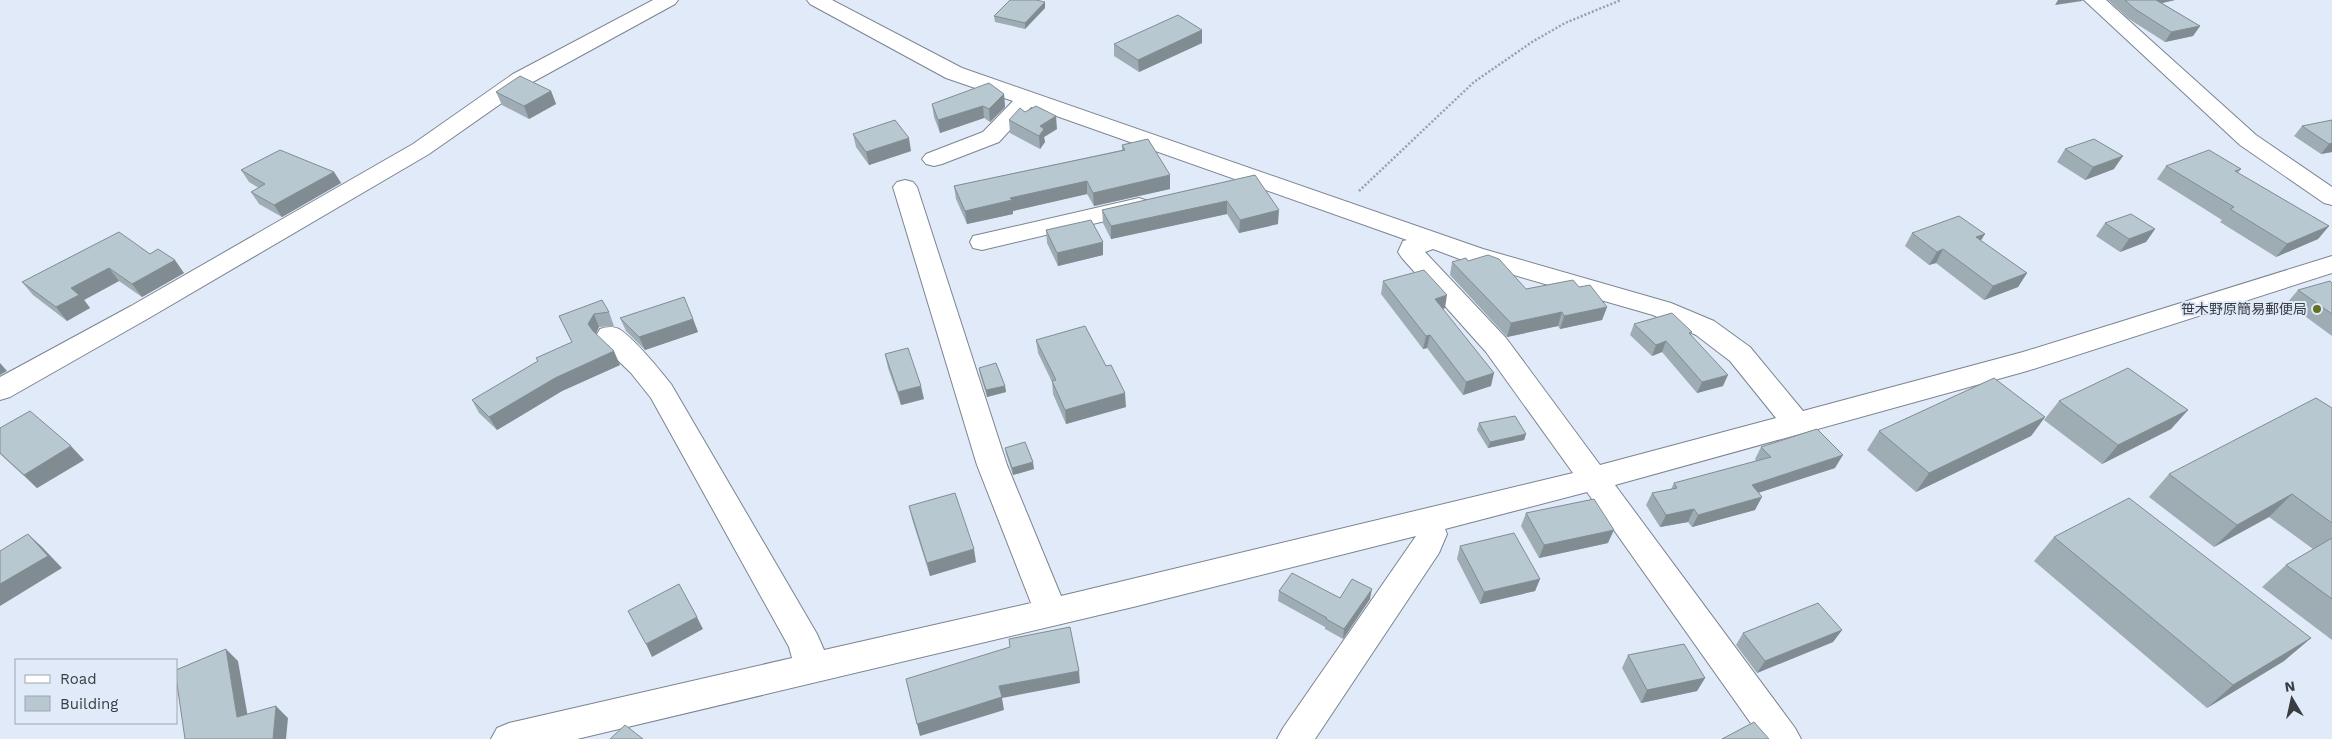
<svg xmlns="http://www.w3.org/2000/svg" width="2332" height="739" font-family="'Work Sans','Noto Sans JP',sans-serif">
<rect width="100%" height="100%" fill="#e1eaf9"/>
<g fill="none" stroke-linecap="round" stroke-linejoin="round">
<g stroke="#7c8491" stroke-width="2">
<path id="minor" d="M653 0H678L675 4 529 84 429 154 149 318 10 397 0 400V377L131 306 413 144 513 74Z
M807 0H832L962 68 1483 249 1671 303 1714 321 1750 347 1803 411 2023 352 2332 256V273L2027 371 1615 485 1795 728 1801 739H1762L1587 492 1445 529 1447 534 1439 553 1315 739H1277L1283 728 1416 536 1133 607 577 739H491L497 728 509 723 792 658 789 647 651 398 631 373 600 343 596 336 600 329C606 327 612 326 619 329 635 339 659 369 671 384L817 634 824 650 1031 603 977 465 893 187 897 182 905 180 913 182 917 187 1007 465 1061 596 1573 473 1486 352 1402 258 1398 252 1403 241 1407 240 1031 107 999 142 942 164 934 166 926 164 922 159 926 154 983 132 1013 101 946 78 810 4ZM1433 249 1465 261 1653 315 1696 335 1730 361 1776 418 1600 465 1506 338 1425 252Z
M2084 0H2106L2256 135 2332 187V205L2324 203 2240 145Z
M1139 198 1148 201 1151 206 1148 211 982 250 973 248 970 242 973 236 982 234Z"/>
</g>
<path stroke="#989faa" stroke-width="2.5" stroke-dasharray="2 2" stroke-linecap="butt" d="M1359 191 1474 82 1532 42 1565 23 1621 0"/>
<use href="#minor" fill="#fff" fill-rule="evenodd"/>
</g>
<path fill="#9eacb4" d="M2108 0H2175L2162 3 2200 26 2193 36 2165 42 2129 19Z
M1045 2V8L1025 29 995 22 994 16Z
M1202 30V43L1139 72 1114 56V44Z
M551 91 556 104 529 119 502 105 496 92Z
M1004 94 1005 107 990 122 984 118 940 133 934 117 932 104Z
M1025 112 1057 129 1044 137 1045 142 1040 149 1010 133 1009 120Z
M2332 120V152L2321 154 2294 136 2302 126Z
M853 134 911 151 869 165 856 147Z
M1122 145 1170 189 1094 206 1087 194 1013 211V214L967 224 956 199 954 186 1122 150Z
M2065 149 2114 169 2085 180 2057 162Z
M2166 166 2241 169 2238 173 2329 226 2318 239 2276 257 2220 222 2222 220 2157 179Z
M241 170 334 172 341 183 282 217 259 204 251 192 259 188 249 182Z
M1255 175 1278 224 1239 233 1227 214 1111 239 1103 223 1102 210Z
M2105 223 2155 229 2146 242 2120 252 2096 236Z
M1046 230 1103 255 1058 266 1047 243Z
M1912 233 1981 241 2027 273 2018 287 1984 300 1936 263 1929 265 1905 246Z
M150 254 184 273 142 297 119 281 84 300 90 308 67 321 33 295 22 282Z
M1468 261 1526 289 1579 287 1607 307 1602 320 1560 329 1558 326 1507 337 1450 275 1452 262Z
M1383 281 1445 308 1443 309 1491 386 1463 395 1427 348 1423 349 1381 294Z
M2332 283V336L2287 303 2298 290Z
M609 312 614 326 599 327 596 334 620 365 562 391 497 430 479 413 472 400 572 342 559 316Z
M620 318 693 319 698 332 645 350 626 331Z
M1634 324 1692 332 1691 335 1723 386 1697 393 1662 352 1652 356 1630 335Z
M1036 340 1126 407 1066 424 1053 394 1052 382 1038 353Z
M885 354 924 399 901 405 888 368Z
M979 368 1005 386 1006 392 987 397 980 375Z
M2059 401 2188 410 2171 429 2102 464 2044 420Z
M2332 408V640L2262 587 2286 565 2313 549 2269 517 2214 547 2149 497 2169 474Z
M2045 417 2031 436 1916 492 1867 450 1879 431Z
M1479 423 1526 434 1524 440 1488 448 1477 430Z
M0 428 84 460 37 488 0 454Z
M1761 447 1835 468 1758 493 1755 510 1692 527 1688 522 1660 527 1646 505 1652 493 1671 489 1674 483 1756 461 1755 459Z
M1005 448 1034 469 1013 475 1006 454Z
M909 506 976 562 930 576 912 519Z
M1526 513 1608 543 1539 558 1521 526Z
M2054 537 2311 638 2284 661 2207 708 2034 561Z
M1460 546 1540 579 1535 591 1480 604 1457 559Z
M1279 591 1340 598 1370 599 1343 639 1325 629V627L1278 601Z
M1842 630 1833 642 1757 673 1736 645 1743 633Z
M1628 655 1705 678 1697 691 1641 703 1622 668Z"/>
<path fill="#818c92" d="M2058 0H2083L2082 1 2055 5Z
M2149 0H2175L2145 7Z
M1045 2V8L1025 29V23Z
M2200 26 2193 36 2165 42 2171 32Z
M1202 30V43L1139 72 1138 60Z
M551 91 556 104 529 119 524 106Z
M1004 94 1005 107 990 122 989 109Z
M983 106 984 118 940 133 938 120Z
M1056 116 1057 129 1044 137 1045 142 1040 149 1039 136 1040 126Z
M909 138 911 151 869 165 866 152Z
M2332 143V152L2321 154 2329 144Z
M2123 156 2114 169 2085 180 2093 167Z
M334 172 341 183 282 217 274 205Z
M1170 175V189L1094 206 1093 193Z
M1087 181V194L1013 211V214L967 224 965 211 1010 198Z
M1227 201V214L1111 239V226Z
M1279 210 1278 224 1239 233 1240 220Z
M2329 226 2318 239 2276 257 2287 244Z
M2155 229 2146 242 2120 252 2129 239Z
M1985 234 1977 247 1976 237Z
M1103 242V255L1058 266 1057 253Z
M1943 249 1936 263 1929 265 1937 252Z
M175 260 184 273 142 297 132 284Z
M109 268 119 281 84 300 90 308 67 321 56 307 71 288Z
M2027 273 2018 287 1984 300 1993 286Z
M1447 295 1445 308 1432 312 1435 299Z
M1607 307 1602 320 1560 329 1564 316Z
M1562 312 1558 326 1507 337 1511 323Z
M594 314 599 327 594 337 588 324Z
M693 319 698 332 645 350 639 337Z
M1430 335 1427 348 1423 349 1426 336Z
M1666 341 1662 352 1652 356 1656 345Z
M614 351 620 365 562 391 497 430 489 417 555 378Z
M0 363 7 371 0 375Z
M1494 373 1491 386 1463 395 1466 382Z
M1728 375 1723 386 1697 393 1702 382Z
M921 386 924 399 901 405 898 392Z
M1005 386 1006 392 987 397 986 390Z
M1125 393 1126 407 1066 424 1065 410Z
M2188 410 2171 429 2102 464 2118 445Z
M2045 417 2031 436 1916 492 1929 473Z
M1526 434 1524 440 1488 448 1490 442Z
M71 446 84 460 37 488 24 475Z
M1843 455 1835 468 1745 497 1752 485Z
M1033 462 1034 469 1013 475 1012 468Z
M2292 494 2269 517 2214 547 2237 525Z
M1762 497 1755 510 1692 527 1698 515Z
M1694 509 1688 522 1660 527 1666 515Z
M1614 530 1608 543 1539 558 1544 545Z
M28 534 42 547 62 568 0 606V584Z
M974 549 976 562 930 576 927 563Z
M1540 579 1535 591 1480 604 1484 592Z
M1372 589 1370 599 1343 639 1344 629Z
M697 617 703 629 652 657 646 644Z
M1842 630 1833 642 1757 673 1765 661Z
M2311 638 2284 661 2207 708 2233 685Z
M226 649 238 661 250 729 237 717Z
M1079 671 1080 683 1002 698 1004 710 920 736 917 724 999 686Z
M1705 678 1697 691 1641 703 1647 690Z
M276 706 288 718 286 739H273Z"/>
<path fill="#b8c8d1" stroke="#818c92" d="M1010 0H1036L1045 2 1025 23 994 16Z
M2125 0H2156L2200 26 2171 32 2135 9Z
M1178 15 1202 30 1138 60 1114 44Z
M520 76 551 91 524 106 496 92Z
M989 83 1004 94 989 109 983 106 938 120 932 104Z
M1036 106 1056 116 1040 126 1044 129 1039 136 1009 120 1020 108 1025 112Z
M895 120 909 138 866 152 853 134Z
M2332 120V143L2329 144 2302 126Z
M1148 139 1170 175 1093 193 1087 181 1010 198 1012 200 965 211 954 186 1125 150 1122 145Z
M2094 139 2123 156 2093 167 2065 149Z
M280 150 334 172 274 205 251 192 265 184 241 170Z
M2209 150 2241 169 2235 171 2329 226 2287 244 2230 209 2234 207 2166 166Z
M1255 175 1279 210 1240 220 1227 201 1111 226 1102 210Z
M2131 214 2155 229 2129 239 2105 223Z
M1959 216 1985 234 1976 237 2027 273 1993 286 1943 249 1937 252 1912 233Z
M1091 220 1103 242 1057 253 1046 230Z
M119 232 150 254 158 249 175 260 132 284 109 268 71 288 79 295 56 307 22 282Z
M1488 255 1499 259 1526 289 1573 280 1579 287 1590 285 1607 307 1564 316 1562 312 1511 323 1452 262 1466 258 1468 261Z
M1424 270 1447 295 1435 299 1494 373 1466 382 1430 335 1426 336 1383 281Z
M2330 281 2332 283V314L2298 290Z
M684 297 693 319 639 337 620 318Z
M602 300 609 312 594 314 588 324 593 331 614 351 555 378 489 417 472 400 538 361 536 358 572 342 559 316Z
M1672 313 1692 332 1689 333 1728 375 1702 382 1666 341 1656 345 1634 324Z
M1085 326 1106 366 1111 365 1125 393 1065 410 1052 381 1056 380 1036 340Z
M908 348 921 386 898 392 885 354Z
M996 363 1005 386 986 390 979 368Z
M2128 368 2188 410 2118 445 2059 401Z
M1994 378 2045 417 1929 473 1879 431Z
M2316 398 2332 408V523L2292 494 2237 525 2169 474Z
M30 411 71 446 24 475 0 453V428Z
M1515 416 1526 434 1490 442 1479 423Z
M1817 429 1843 455 1752 485 1762 497 1698 515 1694 509 1666 515 1652 493 1677 488 1674 483 1771 457 1761 447Z
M1025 442 1033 462 1012 468 1005 448Z
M955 493 974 549 927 563 909 506Z
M2129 498 2311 638 2233 685 2054 537Z
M1594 499 1614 530 1544 545 1526 513Z
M1514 533 1540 579 1484 592 1460 546Z
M28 534 48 556 0 584V551Z
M2332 538V599L2286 565Z
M1292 573 1340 598 1352 579 1372 589 1344 629 1326 619 1327 618 1279 591Z
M679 584 697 617 646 644 628 611Z
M1818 603 1842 630 1765 661 1743 633Z
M1070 627 1079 671 999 686 1002 697 917 724 906 679 1010 647 1009 639Z
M1684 644 1705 678 1647 690 1628 655Z
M226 649 237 717 276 706 273 739H185L176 677V670Z
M1754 722 1769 739H1722Z
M625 725 643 739H610Z"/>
<circle fill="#63721f" stroke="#e1eaf9" stroke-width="2" cx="2317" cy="309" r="5"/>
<g text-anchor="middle" stroke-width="4" stroke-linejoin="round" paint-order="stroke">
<g font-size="14" fill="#393d42" stroke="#e1eaf9" text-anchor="end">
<text x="2307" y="314">笹木野原簡易郵便局</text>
</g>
</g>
<rect x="15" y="659" width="162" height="65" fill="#e1eaf9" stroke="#9ea5b0"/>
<rect x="25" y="675" width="25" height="8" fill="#ffffff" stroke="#9ea5b0"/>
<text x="60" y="684" font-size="15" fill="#393d42">Road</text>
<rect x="25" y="696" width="25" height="15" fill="#b8c8d1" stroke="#9ea5b0"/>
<text x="60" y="709" font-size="15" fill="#393d42">Building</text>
<g transform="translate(2292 699) rotate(351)" stroke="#e1eaf9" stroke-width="4" paint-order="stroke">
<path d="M0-4L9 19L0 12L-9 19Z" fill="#393d42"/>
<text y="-8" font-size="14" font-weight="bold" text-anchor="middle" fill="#393d42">N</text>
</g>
</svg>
